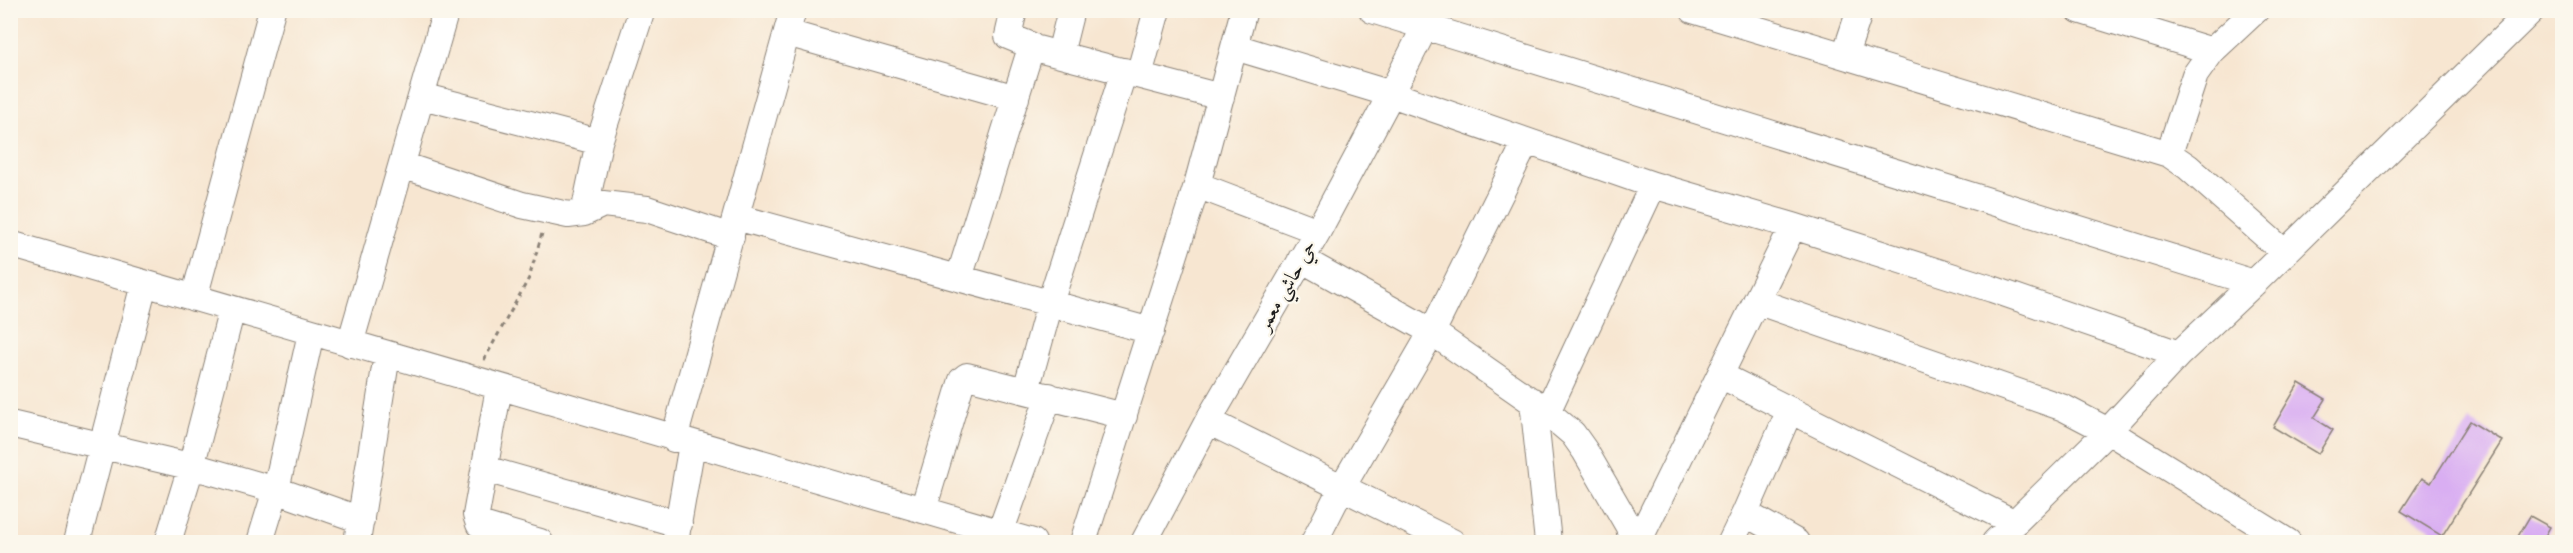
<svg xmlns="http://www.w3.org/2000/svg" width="2573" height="553" font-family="'Gentium Book Plus',Amiri,serif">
<rect width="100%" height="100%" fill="#fbf7ec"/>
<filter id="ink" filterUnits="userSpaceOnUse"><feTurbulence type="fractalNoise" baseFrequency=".0167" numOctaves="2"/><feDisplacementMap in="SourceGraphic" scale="12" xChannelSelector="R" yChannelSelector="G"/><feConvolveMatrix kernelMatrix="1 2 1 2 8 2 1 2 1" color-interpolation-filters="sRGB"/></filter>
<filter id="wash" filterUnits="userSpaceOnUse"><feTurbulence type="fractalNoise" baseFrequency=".008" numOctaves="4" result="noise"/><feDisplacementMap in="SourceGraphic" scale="24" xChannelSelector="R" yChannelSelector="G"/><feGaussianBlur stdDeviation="1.35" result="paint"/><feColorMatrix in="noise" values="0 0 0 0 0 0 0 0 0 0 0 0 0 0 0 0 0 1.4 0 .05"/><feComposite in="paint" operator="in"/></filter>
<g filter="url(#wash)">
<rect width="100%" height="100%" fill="#f7e6d1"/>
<g id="blocks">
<path fill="#d9aef2" d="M2299 383 2326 399 2314 418 2333 430 2318 454 2273 427Z
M2470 421 2502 441 2442 536 2401 511 2422 478 2431 483Z
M2530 516 2550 527 2541 543H2514Z"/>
</g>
</g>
<g filter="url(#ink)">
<use href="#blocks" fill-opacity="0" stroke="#8a8176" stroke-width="1.5"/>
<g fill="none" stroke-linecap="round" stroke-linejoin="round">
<g stroke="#8a8176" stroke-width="28">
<path id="minor" d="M1372 10 2254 283
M1693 10 2169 154 2188 167 2285 253
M2079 10 2212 51
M787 33 1016 98
M1030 47 1221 97
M1235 47 1391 94 1653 185 1793 226 1992 289 2179 354
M1060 54 1071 10
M1845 55 1860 10
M1139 75 1157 10
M422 96 599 142 642 10
M2169 154 2195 75 2212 51 2256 10
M402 165 522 205 568 215 584 213 603 204 647 209 731 237
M1197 185 1318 231
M584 213 599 142
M736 217 1151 331
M10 244 1033 542
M1301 259 1432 332 1547 412 1573 434 1585 451 1629 527 1632 542
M959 278 1031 48 1030 45 1008 36 1014 10
M194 298 272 10
M1756 301 2064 408 2108 431 2288 542
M350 344 446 10
M1720 375 2015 523
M499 388 476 515 479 524 540 542
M1026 390 1050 303 1124 71
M1533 401 1548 542
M1790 410 1745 513 1796 542
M1547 412 1653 185
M1208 421 1452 542
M10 424 206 470 276 490 361 520
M674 439 793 10
M485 469 679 524
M923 510 962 380 967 376 1124 416
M1000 533 1049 396
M77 542 144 284
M168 542 191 467 232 309
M260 542 276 490 311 333
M357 542 387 355
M675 542 692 444
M1083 542 1197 185 1244 10
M1144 542 1208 421 1318 231 1391 94 1425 27
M1314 542 1341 489 1432 332 1526 142
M1638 542 1793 226
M1731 542 1745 513
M1995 542 2108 431 2179 354 2254 283 2532 10"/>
</g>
<path stroke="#8a8176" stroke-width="3" stroke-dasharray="4.5 4.5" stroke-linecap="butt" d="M484 360 529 278 543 230"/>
<use href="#minor" stroke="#fff" stroke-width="26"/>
</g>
</g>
<g text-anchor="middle" stroke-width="4.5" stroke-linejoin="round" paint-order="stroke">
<g font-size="20" fill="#1c1c1c" stroke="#fbf7ec">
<text transform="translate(1286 285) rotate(-60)" y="7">حي حاشي معمر</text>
</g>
</g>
<rect width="2573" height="553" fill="none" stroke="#fbf7ec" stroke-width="36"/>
</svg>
